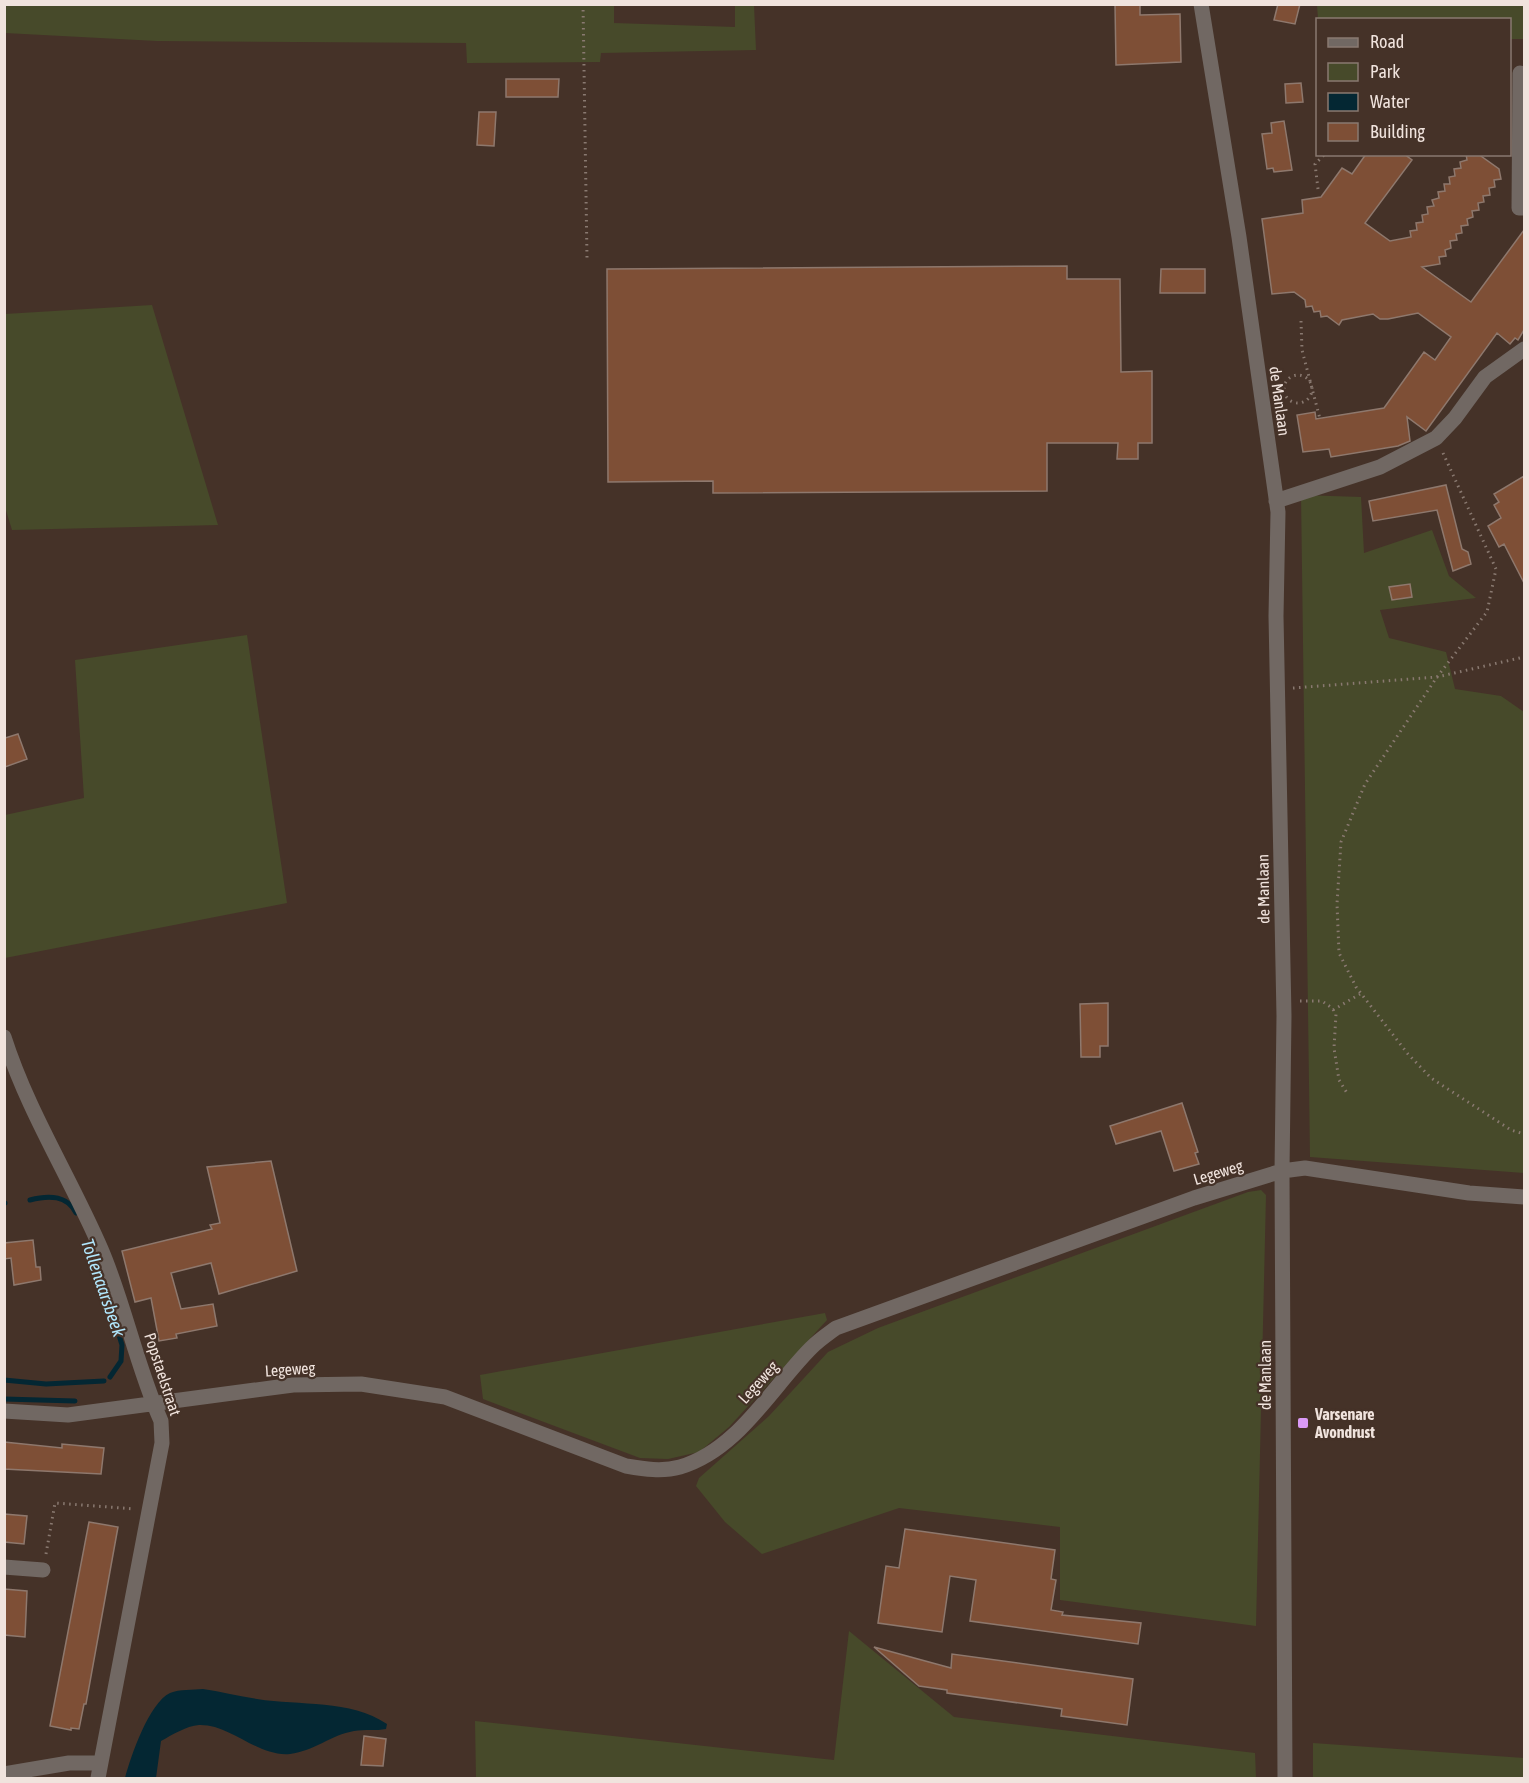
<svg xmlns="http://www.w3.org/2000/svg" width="1529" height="1783" font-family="'Asap Condensed',sans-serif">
<rect width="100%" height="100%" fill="#453228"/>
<path fill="#474a2a" d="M5 4H614V23L735 27V5H754L756 50 601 53 600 62 467 63 466 43 157 41 5 33Z
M1317 5H1524V39H1510V20L1318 19Z
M152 305 218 525 12 530 4 504 5 314Z
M1301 495 1361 497 1364 553 1432 530 1449 576 1476 598 1380 610 1389 638 1446 652 1455 689 1501 696 1524 712V1173L1310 1157Z
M247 635 287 903 5 958V815L84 798 75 660Z
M1261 1190 1266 1195 1256 1626 1060 1600V1527L899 1508 762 1554 725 1522 696 1486 699 1478 769 1416 828 1352 878 1328 1248 1192Z
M825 1313 827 1320 729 1427 699 1452 668 1459 640 1458 483 1399 480 1375Z
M849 1631 954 1717 1255 1753 1256 1778H476L475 1721 834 1760Z
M1313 1743 1524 1758V1778H1313Z"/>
<path fill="#042733" d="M203 1689C222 1692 239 1696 257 1699 300 1706 350 1699 387 1724L386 1729C376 1731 365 1729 354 1731 331 1735 314 1751 290 1754 257 1757 231 1724 199 1725 186 1726 172 1735 161 1741L156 1778H125C131 1756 149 1703 170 1693 180 1689 193 1690 203 1689Z"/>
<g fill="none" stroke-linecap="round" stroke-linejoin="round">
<path stroke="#042733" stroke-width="5" d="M30 1200C49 1195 67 1195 76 1213
M4 1203H5
M94 1251 122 1345 121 1361 110 1377
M4 1380 46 1384 104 1381
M4 1399 75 1401"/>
</g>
<path fill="#7e4f36" stroke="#8e786d" stroke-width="1.5" d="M1115 4H1140V15L1180 14 1181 62 1116 65Z
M1278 4H1300L1295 24 1274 20Z
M506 79H559L558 97H506Z
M1301 83 1303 102 1286 103 1285 84Z
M479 112H496L494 146 477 145Z
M1284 121 1292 170 1274 172 1273 168 1267 169 1262 134 1272 133 1271 123Z
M1366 154H1404L1412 160 1365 223 1390 241 1411 237 1410 231 1417 230 1416 223 1423 222 1422 215 1428 214 1427 207 1434 206 1432 200 1439 198 1438 192 1445 191 1444 184H1450L1449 177 1455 176 1454 169 1461 168 1460 162 1467 160 1466 154H1478L1499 169 1501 179 1494 180 1495 187 1489 188 1490 195 1483 196 1484 202 1478 203 1479 210 1472 211 1473 217 1467 219 1468 225 1461 226 1462 233 1456 234 1457 240 1450 241 1451 248 1445 250 1446 256 1439 257 1440 264 1422 267 1471 302 1524 230V330L1518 340 1515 338 1510 344 1497 333 1426 431 1407 417 1410 441 1398 446 1331 457 1329 449 1303 452 1297 415 1315 412 1316 419 1384 408 1424 352 1435 360 1451 337 1418 313 1388 319H1380L1373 314 1342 320 1339 325 1327 316 1321 317 1320 311 1314 312 1312 306 1306 307 1305 300 1294 292 1272 294 1262 219 1303 213 1302 200 1321 197 1342 168 1352 174Z
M1067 266V279H1120L1121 372 1152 371V443H1138V459H1117L1118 443H1047V491L713 493V481L608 482 607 269Z
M1161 269H1205V293H1160Z
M1524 476V583L1504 544 1499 547 1488 526 1501 518 1494 505 1499 502 1494 494Z
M1446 485 1462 549 1468 552 1471 564 1453 571 1437 510 1373 521 1369 501Z
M1410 584 1412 597 1392 600 1389 587Z
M18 734 27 759 5 767V738Z
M1108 1003V1046H1100V1057H1081L1080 1004Z
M1182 1103 1198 1152 1195 1153 1199 1164 1174 1171 1161 1131 1116 1144 1110 1126Z
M271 1161 297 1271 219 1294 211 1263 171 1273 181 1309 213 1304 217 1326 176 1334 177 1338 159 1341 151 1298 135 1302 122 1251 212 1229 210 1225 220 1223 207 1167Z
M33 1240 36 1267H40L41 1280 14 1285 11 1258 4 1259V1243Z
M4 1442 62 1448V1444L104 1448 101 1474 4 1469Z
M4 1514 27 1516 24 1544 4 1542Z
M89 1522 118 1527 86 1704H84L79 1729 71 1728V1730L50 1726Z
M905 1529 1055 1550 1051 1579 1056 1580 1051 1610 1063 1612 1062 1615 1141 1623 1138 1644 970 1621 976 1580 950 1576 942 1632 878 1623 886 1566 899 1568Z
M4 1589 27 1591 25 1637 4 1635Z
M874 1647 951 1668 952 1654 1133 1679 1127 1725 1061 1716 1062 1709 947 1693V1690L919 1686Z
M364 1736 386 1739 383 1766 361 1765Z"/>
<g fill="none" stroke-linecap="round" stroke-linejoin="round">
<path stroke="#897970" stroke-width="3" stroke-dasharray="1.5 4.5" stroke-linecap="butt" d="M583 4 587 258
M1318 189 1315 164 1325 154
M1301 321 1302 350 1320 419
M1284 389a14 14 0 1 1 28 0a14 14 0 1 1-28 0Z
M1443 453 1496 569 1487 612 1437 677 1365 784 1341 842 1337 904 1339 953 1356 987 1408 1054 1431 1078 1511 1130 1524 1134
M1293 688 1437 677 1524 657
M1300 1001H1322L1332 1008 1336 1014 1334 1048 1339 1080 1347 1093
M1333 1010 1360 994
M46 1554 55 1503 135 1509"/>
<path stroke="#716863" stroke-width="15" d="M1201 4 1239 237 1278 512 1276 616 1284 1016 1282 1171 1285 1778
M1520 73 1519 208H1524
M1276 501 1380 467 1436 438 1455 418 1485 377 1524 349
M4 1037C28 1112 70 1177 101 1249 125 1305 136 1365 161 1421L162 1443 98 1778
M4 1411 68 1415 293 1385 361 1384 445 1397 626 1466C644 1469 662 1472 680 1467 738 1450 771 1388 811 1348 819 1340 828 1334 836 1328L1194 1198 1282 1171 1305 1168 1469 1193 1524 1197
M4 1567 43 1570
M4 1774 69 1763H101"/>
</g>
<rect fill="#da9af6" stroke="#453228" stroke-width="2" x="1297" y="1417" width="12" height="12" rx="3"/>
<g text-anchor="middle" stroke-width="4.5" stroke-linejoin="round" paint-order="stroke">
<g font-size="16" fill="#f0e3dd" stroke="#453228">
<text transform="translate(1280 401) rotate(82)" y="6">de Manlaan</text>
<text transform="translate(1263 889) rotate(-91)" y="6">de Manlaan</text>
<text transform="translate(1218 1172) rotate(-17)" y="6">Legeweg</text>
<text transform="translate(290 1369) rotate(-4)" y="6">Legeweg</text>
<text transform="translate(163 1374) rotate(72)" y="6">Popstaelstraat</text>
<text transform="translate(1265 1375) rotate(-90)" y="6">de Manlaan</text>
<text transform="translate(758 1382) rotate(-48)" y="6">Legeweg</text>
</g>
<g font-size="16" font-weight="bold" fill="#f0e3dd" stroke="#453228" text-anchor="start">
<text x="1315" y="1420">Varsenare<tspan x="1315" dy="18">Avondrust</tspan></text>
</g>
<g font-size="18" font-style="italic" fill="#b1e7fd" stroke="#453228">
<text transform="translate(103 1288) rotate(71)" y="6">Tollenaarsbeek</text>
</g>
</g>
<rect width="1529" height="1783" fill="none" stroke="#f0e3dd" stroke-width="12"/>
<rect x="1316" y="18" width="195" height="138" fill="#453228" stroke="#897970" stroke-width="1.5"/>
<rect x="1328" y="38" width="30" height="9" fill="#716863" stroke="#897970" stroke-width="1.5"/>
<text x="1370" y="48" font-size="18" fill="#f0e3dd">Road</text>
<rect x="1328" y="63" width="30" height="18" fill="#474a2a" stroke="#897970" stroke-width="1.5"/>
<text x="1370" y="78" font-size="18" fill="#f0e3dd">Park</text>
<rect x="1328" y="93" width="30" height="18" fill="#042733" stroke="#897970" stroke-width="1.5"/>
<text x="1370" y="108" font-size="18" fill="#f0e3dd">Water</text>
<rect x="1328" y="123" width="30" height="18" fill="#7e4f36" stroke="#897970" stroke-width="1.5"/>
<text x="1370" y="138" font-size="18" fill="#f0e3dd">Building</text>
</svg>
